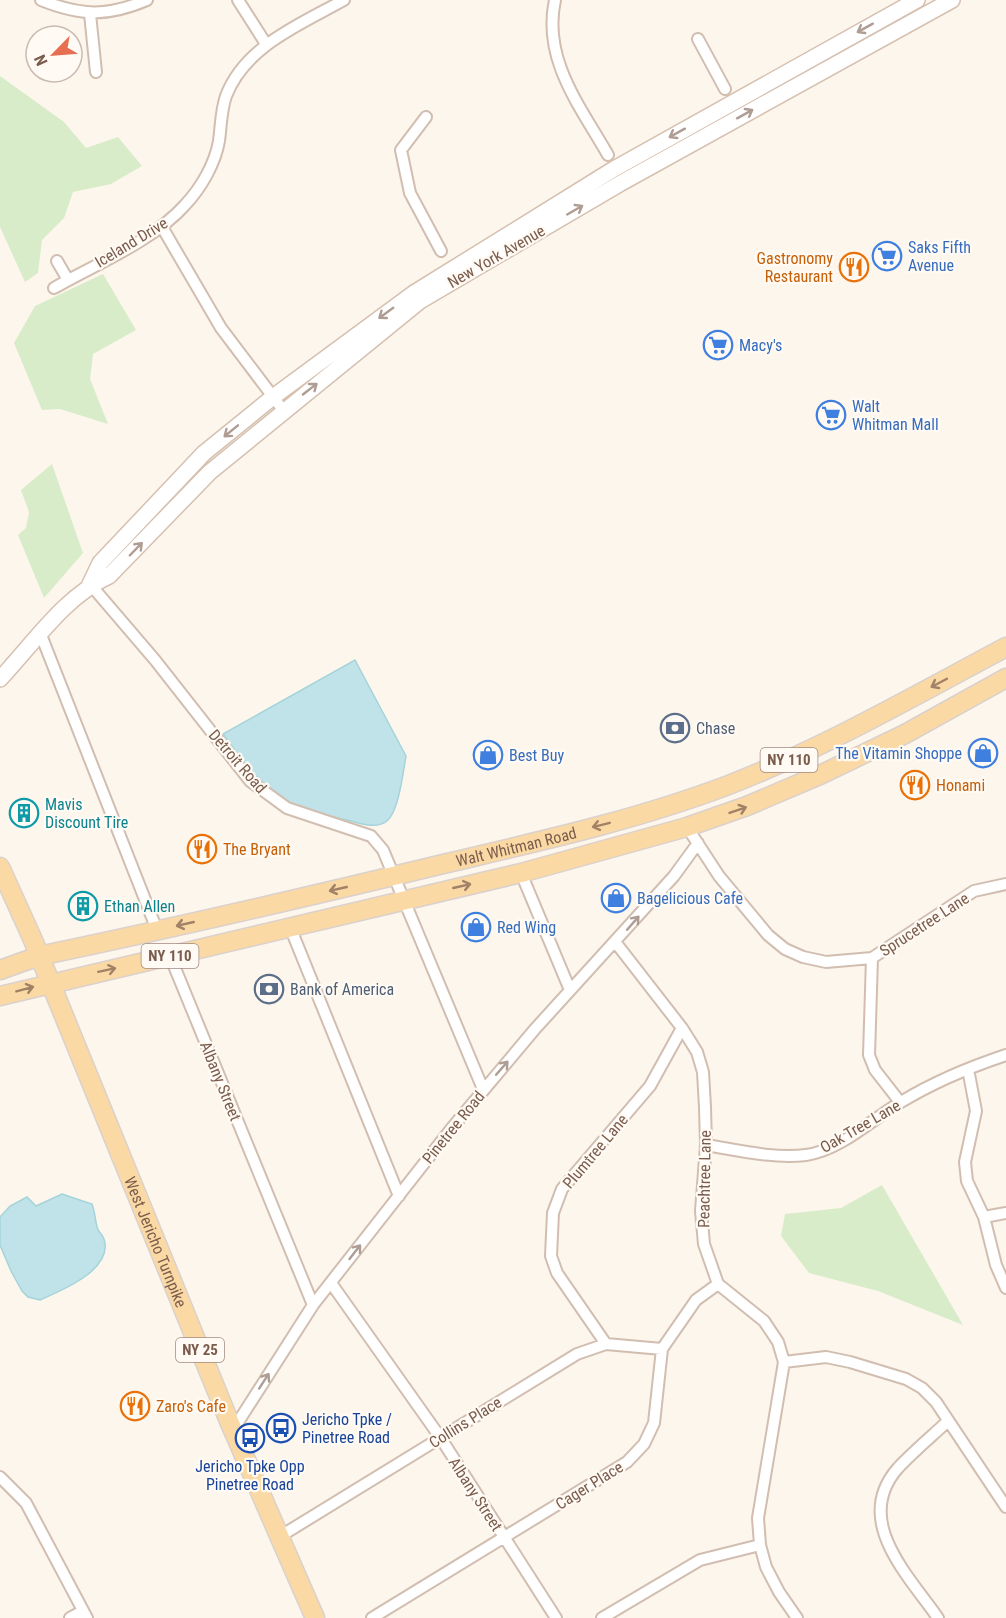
<svg xmlns="http://www.w3.org/2000/svg" width="1006" height="1618" font-family="'Roboto Condensed',sans-serif">
<rect width="100%" height="100%" fill="#fdf6ec"/>
<path fill="#d8ecc9" d="M0 76 64 122 86 148 118 137 142 166 111 184 73 192 64 218 42 240 38 273 25 282 0 227Z
M103 274 136 330 93 354 90 379 108 424 60 409 42 410 14 343 35 306Z
M52 464 83 553 44 598 18 535 26 528 29 512 21 490Z
M882 1185 963 1325 878 1291 809 1273 781 1236 785 1214 841 1208Z"/>
<path fill="#bfe3e8" stroke="#a5d3da" stroke-width="1.5" d="M355 660 406 756C403 772 399 811 387 821 377 829 362 824 351 821 279 807 266 793 223 734Z
M62 1194 92 1204C95 1212 95 1219 97 1227 98 1232 103 1235 104 1239 114 1270 60 1291 40 1300L28 1297 22 1291 11 1271 0 1245V1217L10 1206 27 1197 36 1206Z"/>
<g fill="none" stroke-linecap="round" stroke-linejoin="round">
<g stroke="#d1beb0" stroke-width="14">
<path id="street" d="M41 0C81 16 107 17 147 0
M238 0 266 44
M555 0C542 59 580 106 608 155
M90 14 96 72
M698 39 725 89
M426 117 401 150 410 193 441 251
M162 227 221 328 283 410
M57 261 68 280
M54 288C96 264 153 241 185 205 201 188 215 164 219 141 221 126 221 110 226 96 245 46 301 24 344 0
M90 584 155 660 250 781 287 808 371 836 383 850 483 1089
M41 635 157 930
M687 827 719 876 768 935 785 949 803 957 826 962 872 958 974 891 1006 884
M521 873 570 990
M290 927 399 1196
M616 943 682 1028 697 1052 703 1072 705 1107 706 1145 701 1211 704 1244 718 1284 764 1321 778 1342 784 1362 758 1518 760 1545 766 1567 779 1592 797 1618
M170 956 313 1305
M872 958 869 1055 875 1070 900 1102
M968 1069 976 1111 965 1162 967 1181 984 1217 996 1265 1006 1288
M706 1145C737 1150 774 1159 806 1155 841 1150 872 1119 901 1102 934 1082 970 1067 1006 1055
M984 1217 1006 1213
M331 1283 440 1437 556 1618
M606 1344 557 1273 551 1256 553 1213 562 1189 650 1086 682 1028
M784 1362 826 1357 850 1362 906 1379 922 1388 936 1402 1006 1507
M233 1430 313 1305 451 1129 535 1029 674 876 698 843
M0 1477 26 1503 87 1618
M279 1537 577 1354 606 1344 662 1349
M70 1618 83 1611
M372 1618 627 1462 644 1444 654 1423 662 1349 696 1300 718 1284
M602 1618 700 1560 760 1545
M938 1618C908 1575 852 1520 898 1468 914 1451 932 1436 948 1421"/>
</g>
<g stroke="#d6c0b0" stroke-width="18">
<path id="secondary" d="M90 584 100 563 204 453 273 397 414 293 614 169 917 0
M0 679C33 644 65 596 109 576L210 472 420 301 621 183 952 0"/>
</g>
<g stroke="#dad1cd" stroke-width="21">
<g id="primary">
<path id="s1" d="M0 867 33 940 229 1421 315 1618"/>
<path id="s2" d="M0 970 39 956C173 928 307 897 439 865 536 842 633 821 726 786 824 748 914 696 1006 647"/>
<path d="M0 996 521 873 687 827 747 806 822 774 905 734 1006 678"/>
</g>
</g>
<use href="#street" stroke="#fff" stroke-width="10"/>
<use href="#secondary" stroke="#fff" stroke-width="15"/>
<use href="#primary" stroke="#fbd9a5" stroke-width="18"/>
</g>
<defs><path id="oneway-shaft" d="M-6 0H5M1.5-3L5.5 0L1.5 3" fill="none" stroke-width="1.6" stroke-linecap="round" stroke-linejoin="round" transform="scale(1.5)"/></defs>
<g stroke="#af9d94">
<use href="#oneway-shaft" transform="translate(865 28) rotate(151)"/>
<use href="#oneway-shaft" transform="translate(745 114) rotate(-29)"/>
<use href="#oneway-shaft" transform="translate(677 133) rotate(151)"/>
<use href="#oneway-shaft" transform="translate(575 210) rotate(-30)"/>
<use href="#oneway-shaft" transform="translate(386 313) rotate(144)"/>
<use href="#oneway-shaft" transform="translate(310 389) rotate(-38)"/>
<use href="#oneway-shaft" transform="translate(231 431) rotate(141)"/>
<use href="#oneway-shaft" transform="translate(136 549) rotate(-46)"/>
<use href="#oneway-shaft" transform="translate(633 923) rotate(-49)"/>
<use href="#oneway-shaft" transform="translate(502 1068) rotate(-49)"/>
<use href="#oneway-shaft" transform="translate(355 1252) rotate(-52)"/>
<use href="#oneway-shaft" transform="translate(264 1381) rotate(-57)"/>
</g>
<g stroke="#a18267">
<use href="#oneway-shaft" transform="translate(939 683) rotate(152)"/>
<use href="#oneway-shaft" transform="translate(738 810) rotate(-19)"/>
<use href="#oneway-shaft" transform="translate(601 825) rotate(166)"/>
<use href="#oneway-shaft" transform="translate(462 886) rotate(-13)"/>
<use href="#oneway-shaft" transform="translate(338 889) rotate(167)"/>
<use href="#oneway-shaft" transform="translate(185 924) rotate(167)"/>
<use href="#oneway-shaft" transform="translate(107 970) rotate(-12)"/>
<use href="#oneway-shaft" transform="translate(25 989) rotate(-15)"/>
</g>
<defs>
<g id="supermarket-ring" transform="scale(1.5)"><circle r="9.5" fill="#fffaf3" stroke="#3f7fe0" stroke-width="1.5"/><path d="M-6-5.5h2.5l.6 2H6L4.5 2H-2.5L-4.4-4H-6ZM-1.5 3.2a1.3 1.3 0 1 0 .1 0ZM3 3.2a1.3 1.3 0 1 0 .1 0Z" fill="#3f7fe0"/></g>
<g id="restaurant-ring" transform="scale(1.5)"><circle r="9.5" fill="#fffaf3" stroke="#e8710a" stroke-width="1.5"/><path d="M-5-6h1v4h1v-4h1v4h1v-4h1v5L-1.5 .5V6h-2V.5L-5-1ZM5-6V6H3V1.5H1.5Q1.5-4 5-6Z" fill="#e8710a"/></g>
<g id="bank-ring" transform="scale(1.5)"><circle r="9.5" fill="#fffaf3" stroke="#5c6f8a" stroke-width="1.5"/><path d="M-6-4H6V4H-6ZM0-2.3a2.3 2.3 0 1 0 0 4.6a2.3 2.3 0 1 0 0-4.6Z" fill="#5c6f8a"/></g>
<g id="shop-ring" transform="scale(1.5)"><circle r="9.5" fill="#fffaf3" stroke="#3f7fe0" stroke-width="1.5"/><path d="M-5-2.5h2.3a2.7 3.5 0 0 1 5.4 0H5L5.5 6h-11ZM-1.5-2.5h3a1.5 2.3 0 0 0-3 0Z" fill="#3f7fe0"/></g>
<g id="building-ring" transform="scale(1.5)"><circle r="9.5" fill="#fffaf3" stroke="#0f9aa8" stroke-width="1.5"/><path d="M-4-6H4V6H1V3H-1V6H-4ZM-2.5-4.3h1.7v1.8h-1.7ZM.8-4.3h1.7v1.8H.8ZM-2.5-1h1.7V.8h-1.7ZM.8-1h1.7V.8H.8Z" fill="#0f9aa8"/></g>
<g id="bus-ring" transform="scale(1.5)"><circle r="9.5" fill="#fffaf3" stroke="#1a4fb4" stroke-width="1.5"/><path d="M-5-6H5V4H4V6H2V4H-2V6H-4V4H-5ZM-3.5-4V0h7V-4ZM-3.5 1.2v1.5H-2V1.2ZM2 1.2v1.5H3.5V1.2Z" fill="#1a4fb4"/></g>
</defs>
<g fill-rule="evenodd">
<use href="#supermarket-ring" x="887" y="256"/>
<use href="#restaurant-ring" x="854" y="267"/>
<use href="#supermarket-ring" x="718" y="345"/>
<use href="#supermarket-ring" x="831" y="415"/>
<use href="#bank-ring" x="675" y="728"/>
<use href="#shop-ring" x="983" y="753"/>
<use href="#shop-ring" x="488" y="755"/>
<use href="#restaurant-ring" x="915" y="785"/>
<use href="#building-ring" x="24" y="813"/>
<use href="#restaurant-ring" x="202" y="849"/>
<use href="#shop-ring" x="616" y="898"/>
<use href="#building-ring" x="83" y="906"/>
<use href="#shop-ring" x="476" y="927"/>
<use href="#bank-ring" x="269" y="989"/>
<use href="#restaurant-ring" x="135" y="1406"/>
<use href="#bus-ring" x="281" y="1428"/>
<use href="#bus-ring" x="250" y="1438"/>
</g>
<g text-anchor="middle" stroke-width="4.5" stroke-linejoin="round" paint-order="stroke">
<g fill="#fffaf3" stroke="#a28b7f" stroke-width="1.5">
<rect x="760.5" y="748" width="57" height="24" rx="4.5"/>
<rect x="141.5" y="944" width="57" height="24" rx="4.5"/>
<rect x="176" y="1338" width="48" height="24" rx="4.5"/>
</g>
<g font-size="15" font-weight="bold" fill="#7a5c4d">
<text x="789" y="765">NY 110</text>
<text x="170" y="961">NY 110</text>
<text x="200" y="1355">NY 25</text>
</g>
<g font-size="16" fill="#7a5c4d" stroke="#fffaf3">
<text transform="translate(131 242) rotate(-31)" y="6">Iceland Drive</text>
<text transform="translate(496 256) rotate(-30)" y="6">New York Avenue</text>
<text transform="translate(238 761) rotate(49)" y="6">Detroit Road</text>
<text dy="6" stroke="none"><textPath href="#s2" startOffset="531">Walt Whitman Road</textPath></text>
<text transform="translate(924 924) rotate(-33)" y="6">Sprucetree Lane</text>
<text transform="translate(221 1081) rotate(68)" y="6">Albany Street</text>
<text transform="translate(860 1126) rotate(-30)" y="6">Oak Tree Lane</text>
<text transform="translate(453 1127) rotate(-51)" y="6">Pinetree Road</text>
<text transform="translate(595 1151) rotate(-50)" y="6">Plumtree Lane</text>
<text transform="translate(704 1179) rotate(-89)" y="6">Peachtree Lane</text>
<text dy="6" stroke="none"><textPath href="#s1" startOffset="406">West Jericho Turnpike</textPath></text>
<text transform="translate(465 1422) rotate(-32)" y="6">Collins Place</text>
<text transform="translate(589 1485) rotate(-32)" y="6">Cager Place</text>
<text transform="translate(476 1494) rotate(57)" y="6">Albany Street</text>
</g>
<g font-size="16" fill="#366cbe" stroke="#fffaf3" text-anchor="start">
<text x="908" y="253">Saks Fifth<tspan x="908" dy="18">Avenue</tspan></text>
<text x="739" y="351">Macy's</text>
<text x="852" y="412">Walt<tspan x="852" dy="18">Whitman Mall</tspan></text>
<text x="962" y="759" text-anchor="end">The Vitamin Shoppe</text>
<text x="509" y="761">Best Buy</text>
<text x="637" y="904">Bagelicious Cafe</text>
<text x="497" y="933">Red Wing</text>
</g>
<g font-size="16" fill="#c56008" stroke="#fffaf3" text-anchor="start">
<text x="833" y="264" text-anchor="end">Gastronomy<tspan x="833" dy="18">Restaurant</tspan></text>
<text x="936" y="791">Honami</text>
<text x="223" y="855">The Bryant</text>
<text x="156" y="1412">Zaro's Cafe</text>
</g>
<g font-size="16" fill="#4e5e75" stroke="#fffaf3" text-anchor="start">
<text x="696" y="734">Chase</text>
<text x="290" y="995">Bank of America</text>
</g>
<g font-size="16" fill="#0d838f" stroke="#fffaf3" text-anchor="start">
<text x="45" y="810">Mavis<tspan x="45" dy="18">Discount Tire</tspan></text>
<text x="104" y="912">Ethan Allen</text>
</g>
<g font-size="16" fill="#164399" stroke="#fffaf3" text-anchor="start">
<text x="302" y="1425">Jericho Tpke /<tspan x="302" dy="18">Pinetree Road</tspan></text>
<text x="250" y="1472" text-anchor="middle">Jericho Tpke Opp<tspan x="250" dy="18">Pinetree Road</tspan></text>
</g>
</g>
<g transform="translate(54 54) rotate(245)"><circle r="28" fill="#fffaf3" stroke="#cabbb1" stroke-width="1.5"/>
<path d="M0-4.5L10 22L0 15L-10 22Z" fill="#e76f51"/>
<text y="-9" font-size="16" font-weight="bold" text-anchor="middle" fill="#7a5c4d">N</text>
</g>
</svg>
